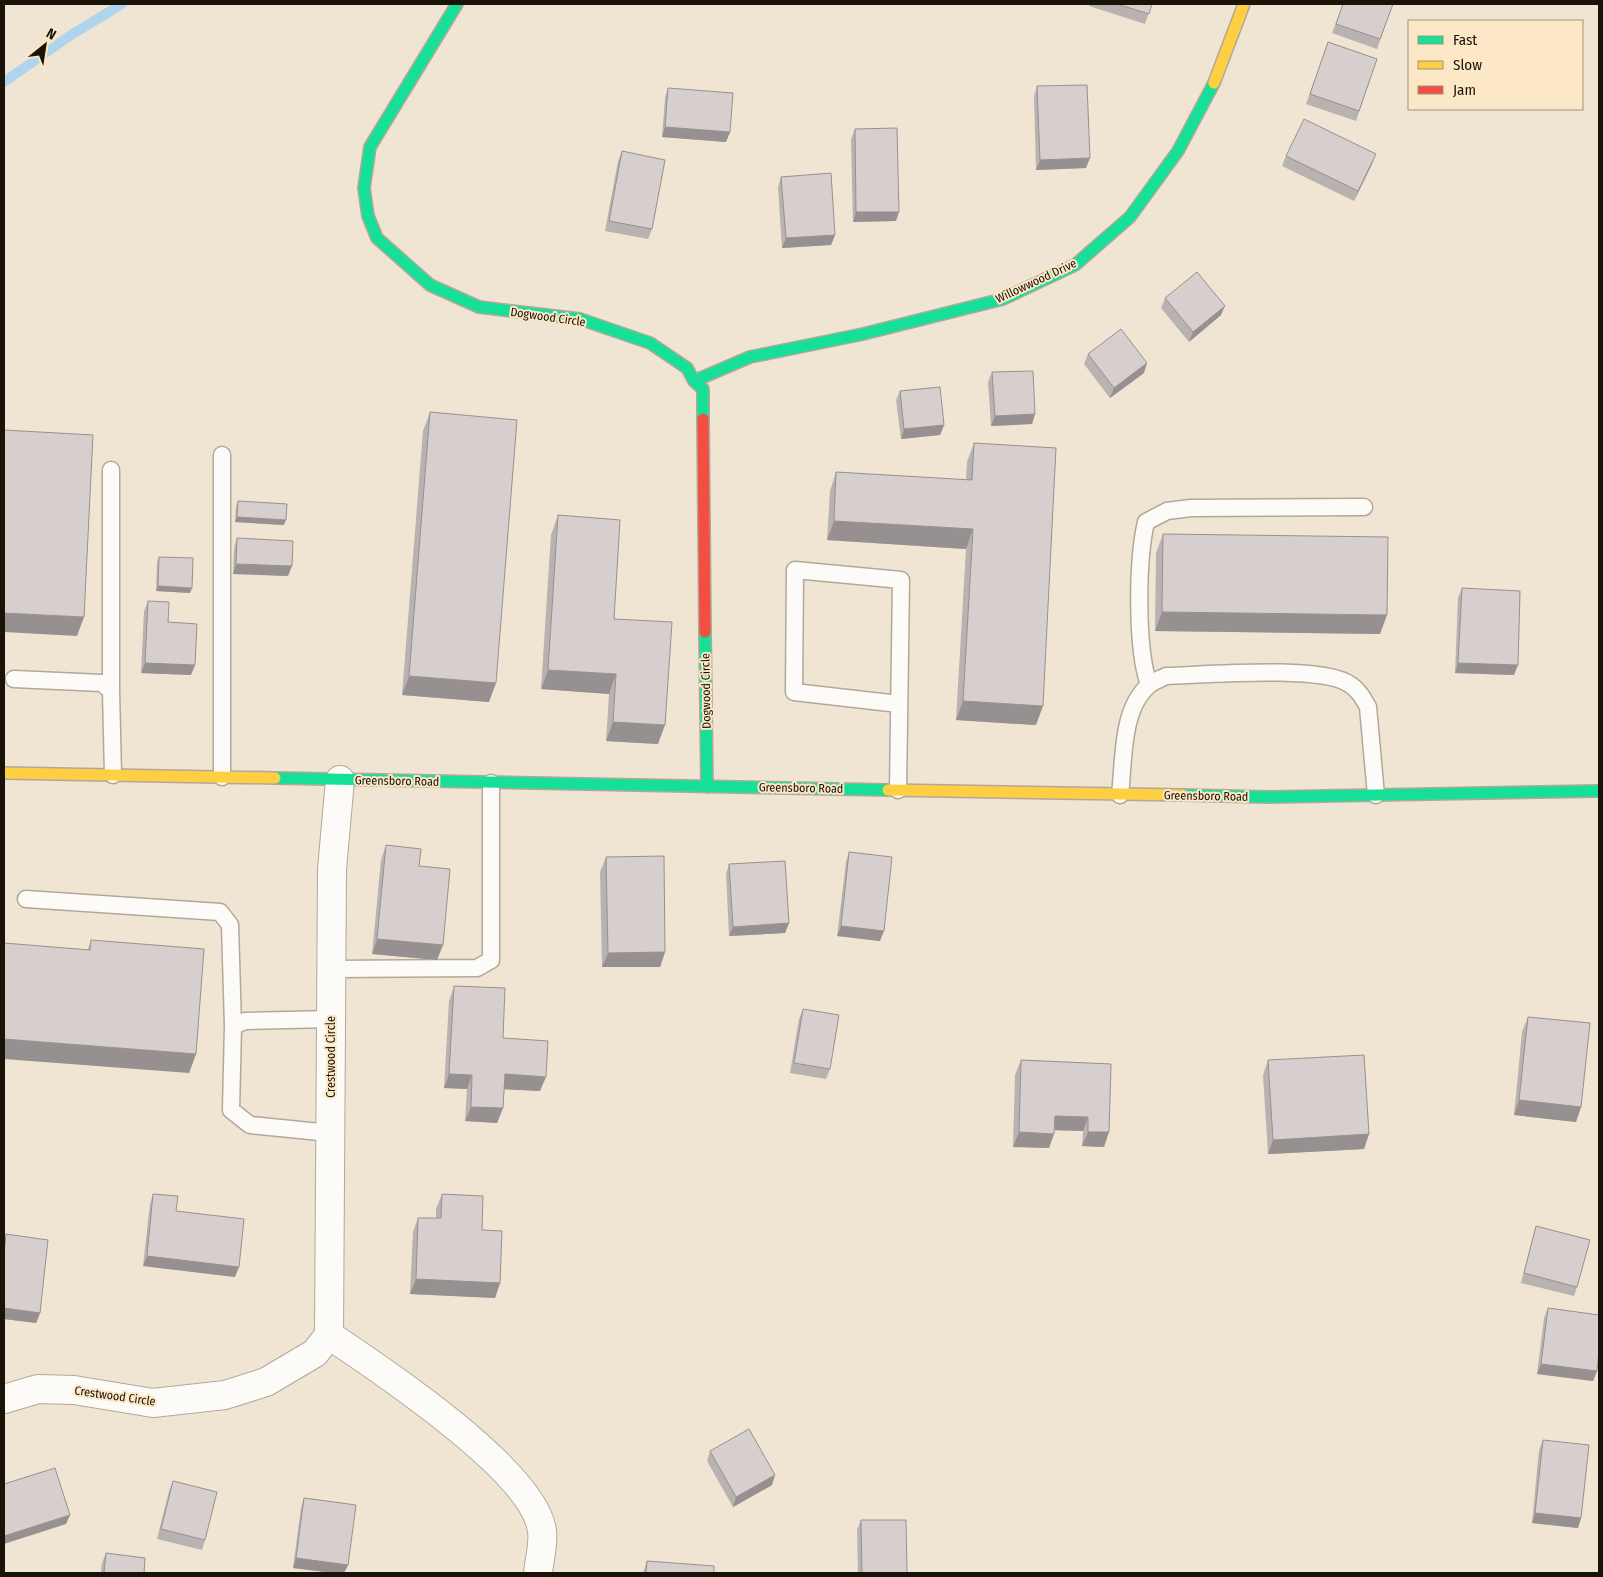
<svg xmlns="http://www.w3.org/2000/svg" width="1603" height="1577" font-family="'Fira Sans Condensed',sans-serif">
<rect width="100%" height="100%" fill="#f0e4d3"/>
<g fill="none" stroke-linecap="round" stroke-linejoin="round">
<path stroke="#afd4ed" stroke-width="10" d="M4 82 71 35 122 4"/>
<g stroke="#b1a89b" stroke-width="19">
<path id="lane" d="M222 455V777
M14 679 102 683 111 691 113 775
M1149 685C1136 648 1137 561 1146 522L1167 511 1191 508 1364 507
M111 691V470
M898 790 901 580 795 570 794 692 899 704
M1120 795C1124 761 1121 710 1148 686 1153 681 1161 679 1166 676 1204 675 1321 665 1349 684 1358 689 1363 698 1368 707L1376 795
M26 899 220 912 230 925 233 1026
M331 969 477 968 491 960V783
M330 1133 250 1125 231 1110 233 1026 245 1021 331 1019"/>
</g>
<g stroke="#b1a89b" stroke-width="30">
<path id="street" d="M329 1335 332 869 340 780
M4 1399 38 1389 74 1390 153 1403 225 1395 266 1382 315 1353 329 1335C380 1369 535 1472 542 1531 544 1544 539 1561 538 1573"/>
</g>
<g stroke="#b1a89b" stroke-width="14">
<path id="fast" d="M457 4 370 147 364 188 368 216 377 238 430 285 479 307 580 319 650 343 687 368 694 381 703 389V419
M694 381 750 357 863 334 1003 299 1075 265 1130 217 1178 151 1214 83
M705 632 707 787
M275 778 888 790
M1183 795 1268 797 1599 791"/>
</g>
<g stroke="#b1a89b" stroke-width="14">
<path id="slow" d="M1214 83 1244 4
M4 773 275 778
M888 790 1183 795"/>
</g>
<g stroke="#b1a89b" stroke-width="14">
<path id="jam" d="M703 419 705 632"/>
</g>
<use href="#lane" stroke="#fdfbf8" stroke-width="16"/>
<use href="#street" stroke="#fdfbf8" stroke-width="28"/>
<use href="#fast" stroke="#16e098" stroke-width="11"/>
<use href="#slow" stroke="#ffcf43" stroke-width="11"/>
<use href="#jam" stroke="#f24e42" stroke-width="11"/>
</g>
<path fill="#b8b2b1" d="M1090 4H1152L1145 24 1089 6Z
M1343 4H1393L1377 49 1332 33Z
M1328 42 1377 59 1356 121 1306 104Z
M1037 86 1086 168 1036 170 1034 96Z
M668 88 730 132 726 142 662 137 665 98Z
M855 129 896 221 853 222 851 139Z
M622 151 652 229 648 239 605 231 618 161Z
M1286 156 1372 164 1354 201 1282 166Z
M781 177 835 235 831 245 782 248 778 187Z
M1165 298 1221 315 1189 342 1161 308Z
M1088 354 1144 373 1110 398 1084 364Z
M992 372 1035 414 1032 424 991 426 988 382Z
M900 391 944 425 940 435 901 439 896 400Z
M430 412 489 702 402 695 423 431Z
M974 443 1036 725 956 720 966 549 827 540 830 491 836 472 966 480 967 462Z
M238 501 284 525 235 522 236 506Z
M558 515 614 619 658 744 606 741 609 694 541 689 551 535Z
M1163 534 1380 634 1155 631 1156 553Z
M237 538 288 576 233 574 234 548Z
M159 557 190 593 156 591 157 562Z
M1462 588 1514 675 1455 673 1458 598Z
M148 601 168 622 191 675 141 673 144 611Z
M386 845 437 960 372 954 381 860Z
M849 852 880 941 837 936 846 862Z
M606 857 665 952 660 967H602L600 872Z
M729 864 789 923 785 933 729 936 726 874Z
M91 940 196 1054 189 1073 88 949Z
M454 986 503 1038 540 1091 504 1089 503 1108 497 1123 465 1121 467 1089 444 1088 449 1001Z
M803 1009 830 1069 826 1079 790 1073 799 1019Z
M1528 1017 1581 1107 1576 1122 1514 1115 1522 1032Z
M1021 1060 1111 1064 1104 1147 1082 1146 1083 1131 1054 1130 1049 1148 1013 1147 1015 1075Z
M1268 1060 1369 1134 1364 1149 1268 1154 1263 1075Z
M153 1194 176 1211 235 1277 143 1266 150 1204Z
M442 1194 482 1230 500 1283 495 1298 410 1294 413 1232 418 1218H436V1209Z
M1536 1226 1577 1287 1574 1296 1521 1283 1533 1236Z
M6 1234 40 1313 36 1323 4 1319V1241Z
M1548 1308 1597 1371 1593 1381 1537 1374 1544 1318Z
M1543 1440 1581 1518 1578 1528 1532 1523 1539 1450Z
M710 1451 772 1485 733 1507 707 1461Z
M173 1481 205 1540 202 1550 157 1539 169 1491Z
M304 1498 348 1565 344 1573H333L293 1568 301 1508Z
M861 1520 907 1573H858L857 1530Z
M106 1553 144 1573H101L102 1563Z
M647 1561 714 1573H643Z"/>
<path fill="#969190" d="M665 127 730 132 726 142 662 137Z
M1376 154 1372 164 1354 201 1358 191Z
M1090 158 1086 168 1036 170 1040 160Z
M856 212H899L896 221 853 222Z
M835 235 831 245 782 248 786 238Z
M1225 306 1221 315 1189 342 1193 332Z
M1147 363 1144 373 1110 398 1114 388Z
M1035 414 1032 424 991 426 995 416Z
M944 425 940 435 901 439 904 429Z
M237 517 286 520 284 525 235 522Z
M834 521 973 529 966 549 827 540Z
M236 564 292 566 288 576 233 574Z
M158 586 192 588 190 593 156 591Z
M1162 612 1387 615 1380 634 1155 631Z
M4 613 84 617 77 636 4 632Z
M145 663 195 665 191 675 141 673Z
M1458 663 1518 665 1514 675 1455 673Z
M548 670 616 674 609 694 541 689Z
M409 676 496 683 489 702 402 695Z
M963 701 1043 706 1036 725 956 720Z
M613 722 665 725 658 744 606 741Z
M789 923 785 933 729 936 733 927Z
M841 926 884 931 880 941 837 936Z
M377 939 443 945 437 960 372 954Z
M665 952 660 967H602L608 953Z
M4 1039 196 1054 189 1073 4 1059Z
M449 1074 472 1075 467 1089 444 1088Z
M505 1074 546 1077 540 1091 499 1089Z
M1519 1100 1581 1107 1576 1122 1514 1115Z
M471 1107 503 1108 497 1123 465 1121Z
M1055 1116 1088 1117 1083 1131 1049 1130Z
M1019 1132 1054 1134 1049 1148 1013 1147Z
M1088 1132H1109L1104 1147 1082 1146Z
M1369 1134 1364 1149 1268 1154 1273 1140Z
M147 1256 239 1267 235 1277 143 1266Z
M416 1279 500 1283 495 1298 410 1294Z
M4 1308 40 1313 36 1323 4 1319Z
M1541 1364 1597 1371 1593 1381 1537 1374Z
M775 1475 772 1485 733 1507 736 1497Z
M1535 1513 1581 1518 1578 1528 1532 1523Z
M70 1515 66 1524 4 1544V1536Z
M296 1558 348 1565 344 1573H333L293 1568Z"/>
<path fill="#d6cfce" stroke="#969190" d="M1117 4H1152L1149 14Z
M1343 4H1393L1380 39 1336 24Z
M1328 42 1377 59 1359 111 1310 94Z
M1087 85 1090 158 1040 160 1037 86Z
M668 88 733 93 730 132 665 127Z
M1304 119 1376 154 1358 191 1286 156Z
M897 128 899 212H856L855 129Z
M622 151 665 160 652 229 609 221Z
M831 173 835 235 786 238 781 177Z
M1197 272 1225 306 1193 332 1165 298Z
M1121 329 1147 363 1114 388 1088 354Z
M1033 371 1035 414 995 416 992 372Z
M940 387 944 425 904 429 900 391Z
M430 412 517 420 496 683 409 676Z
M4 430 93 435 84 617 4 613Z
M974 443 1056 448 1043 706 963 701 973 529 834 521 836 472 972 480Z
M238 501 287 504 286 520 237 517Z
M558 515 620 520 614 619 672 622 665 725 613 722 616 674 548 670Z
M1163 534 1388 537 1387 615 1162 612Z
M237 538 293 541 292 566 236 564Z
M159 557 193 558 192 588 158 586Z
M1462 588 1520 591 1518 665 1458 663Z
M148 601 169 602 168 622 197 624 195 665 145 663Z
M386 845 421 849 419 866 450 869 443 945 377 939Z
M849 852 892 857 884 931 841 926Z
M664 856 665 952 608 953 606 857Z
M785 861 789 923 733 927 729 864Z
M91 940 204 949 196 1054 4 1039V943L90 950Z
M454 986 505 988 503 1038 548 1041 546 1077 505 1074 503 1108 471 1107 472 1075 449 1074Z
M803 1009 839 1015 830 1069 794 1063Z
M1528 1017 1590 1023 1581 1107 1519 1100Z
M1364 1055 1369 1134 1273 1140 1268 1060Z
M1021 1060 1111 1064 1109 1132H1088V1117L1055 1116 1054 1134 1019 1132Z
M153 1194 178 1196 176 1211 244 1219 239 1267 147 1256Z
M442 1194 483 1196 482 1230 502 1231 500 1283 416 1279 418 1218H441Z
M1536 1226 1590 1240 1577 1287 1524 1273Z
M6 1234 48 1240 40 1313 4 1308V1254Z
M1548 1308 1599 1315V1351L1597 1371 1541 1364Z
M749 1429 775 1475 736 1497 710 1451Z
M1543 1440 1589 1445 1581 1518 1535 1513Z
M55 1468 70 1515 4 1536V1484Z
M173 1481 217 1492 205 1540 161 1529Z
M304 1498 356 1505 348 1565 296 1558Z
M861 1520H906L907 1573H862Z
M106 1553 145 1558 144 1573H104Z
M647 1561 714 1566V1573H646Z"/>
<g text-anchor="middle" stroke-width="4" stroke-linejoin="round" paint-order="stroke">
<g font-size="12" fill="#1a1308" stroke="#fce7c7">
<text transform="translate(1036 281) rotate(-25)" y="4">Willowwood Drive</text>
<text transform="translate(548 317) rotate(8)" y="4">Dogwood Circle</text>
<text transform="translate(706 691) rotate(-91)" y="4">Dogwood Circle</text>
<text transform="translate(397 781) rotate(1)" y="4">Greensboro Road</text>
<text transform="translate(801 788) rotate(1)" y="4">Greensboro Road</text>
<text transform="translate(1206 796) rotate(1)" y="4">Greensboro Road</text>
<text transform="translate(331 1057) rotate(-90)" y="4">Crestwood Circle</text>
<text transform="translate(115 1396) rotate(8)" y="4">Crestwood Circle</text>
</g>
</g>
<rect width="1603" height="1577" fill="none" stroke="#1a1308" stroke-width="10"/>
<rect x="1408" y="20" width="175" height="90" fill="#fce7c7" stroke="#a2927b"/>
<rect x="1418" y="36" width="25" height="8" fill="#16e098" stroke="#a2927b"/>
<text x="1453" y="45" font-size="15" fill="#1a1308">Fast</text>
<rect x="1418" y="61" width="25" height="8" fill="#ffcf43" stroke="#a2927b"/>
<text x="1453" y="70" font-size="15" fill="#1a1308">Slow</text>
<rect x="1418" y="86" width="25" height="8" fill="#f24e42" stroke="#a2927b"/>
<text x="1453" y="95" font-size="15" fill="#1a1308">Jam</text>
<g transform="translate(45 45) rotate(30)" stroke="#fce7c7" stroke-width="4" paint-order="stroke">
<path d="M0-4L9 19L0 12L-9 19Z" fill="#1a1308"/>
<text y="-8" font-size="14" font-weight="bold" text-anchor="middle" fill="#1a1308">N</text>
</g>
</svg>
